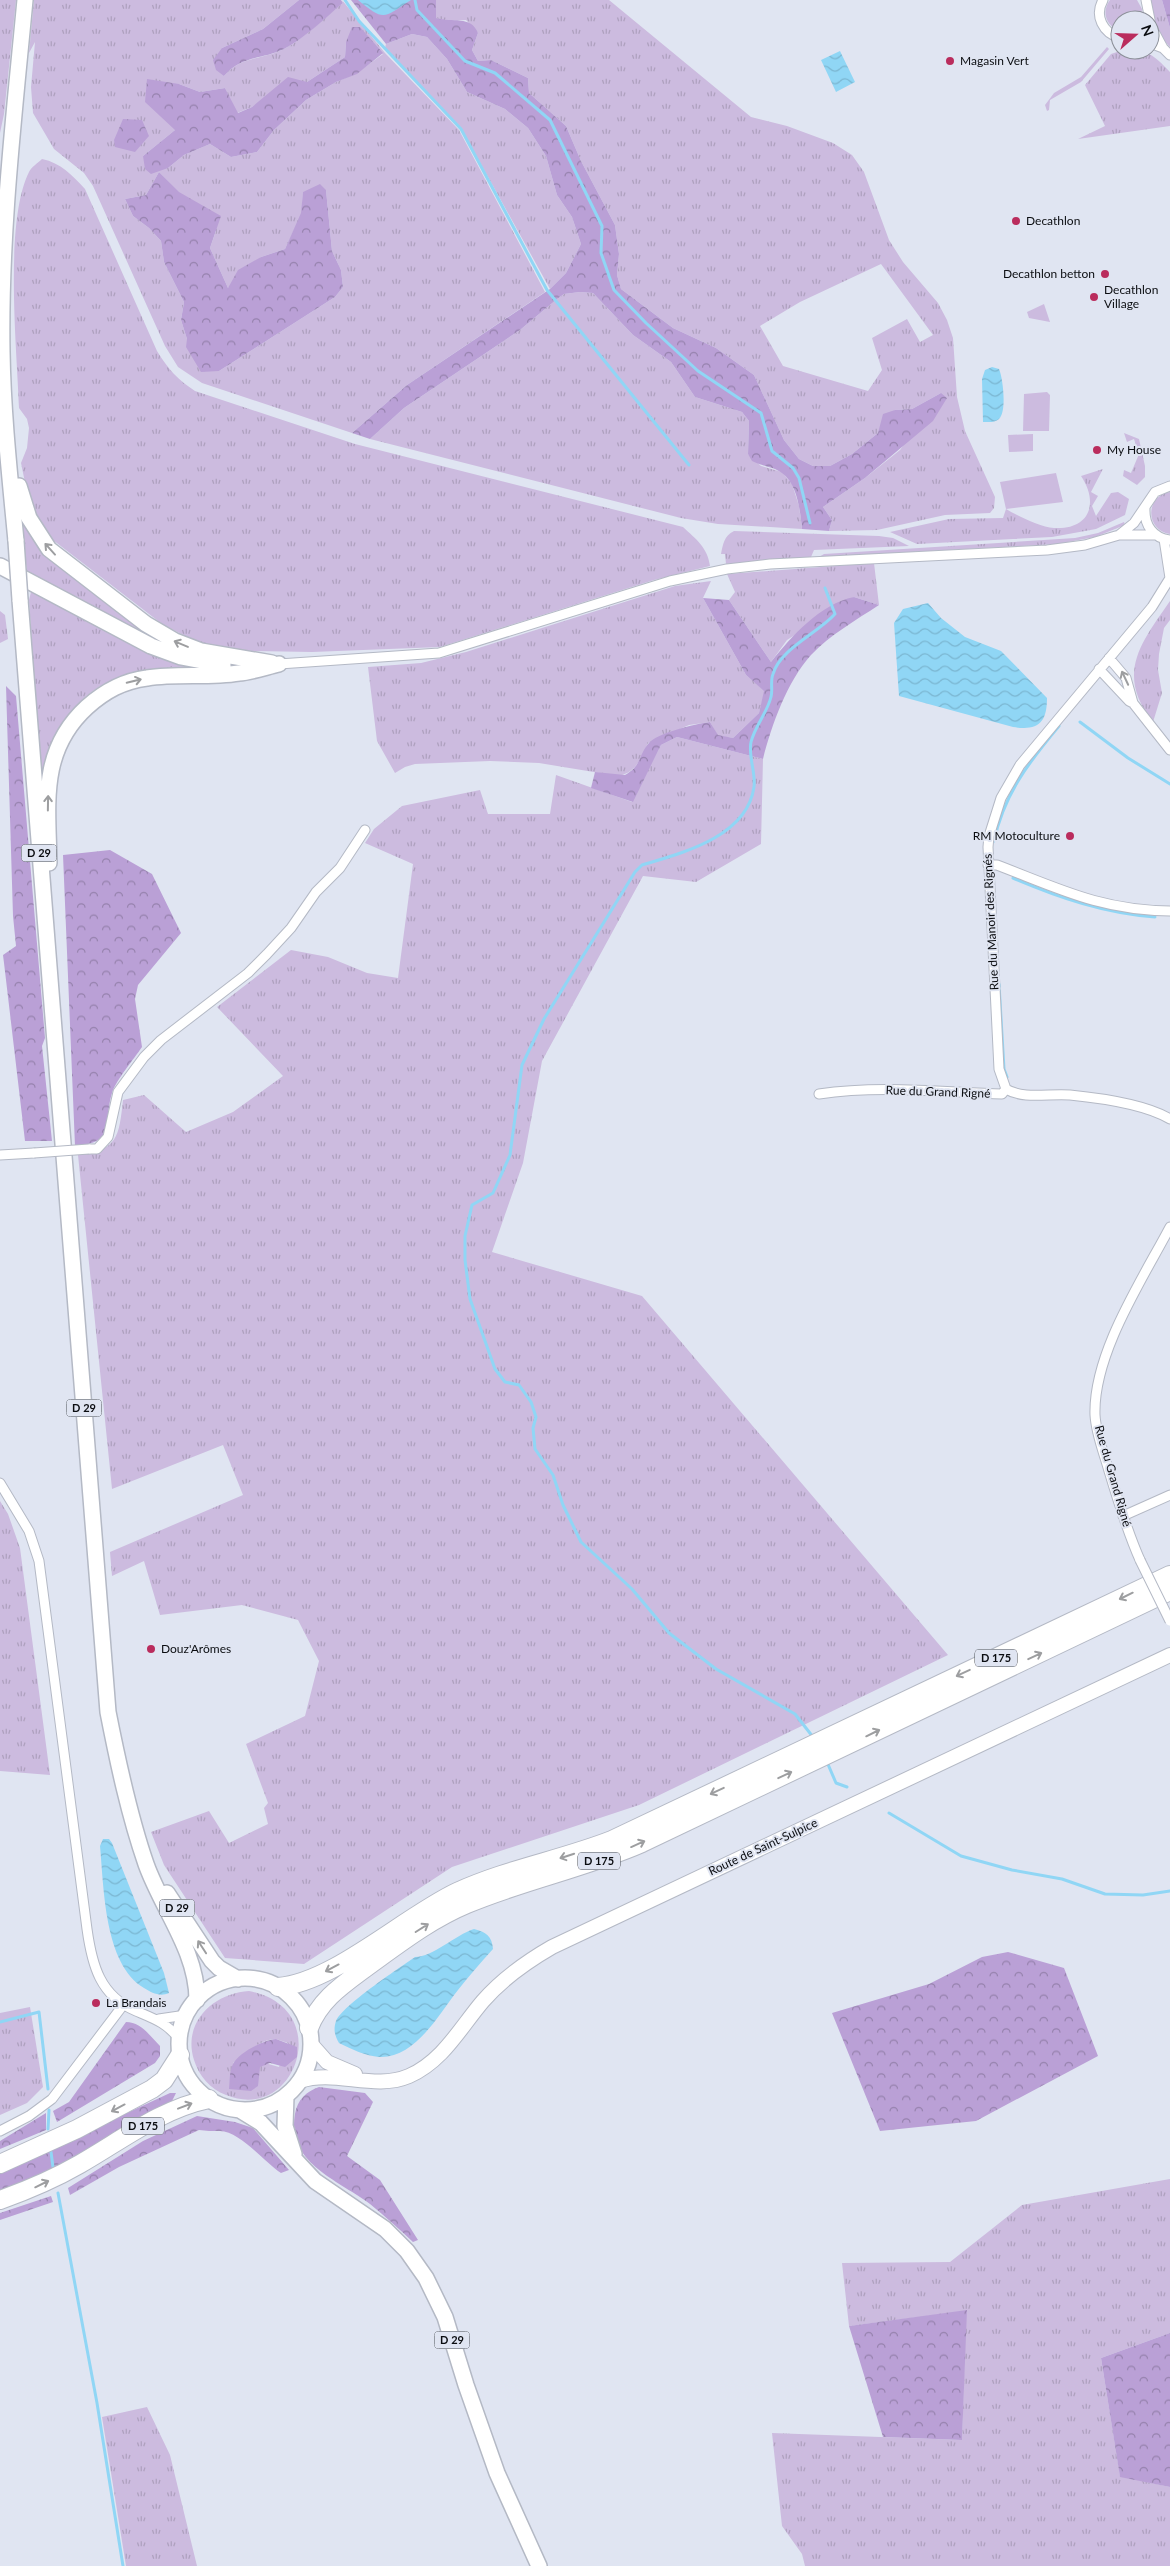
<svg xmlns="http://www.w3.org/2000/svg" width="1170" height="2566" font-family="Lato,sans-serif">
<defs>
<pattern id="grass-tufts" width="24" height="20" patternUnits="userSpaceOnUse" patternTransform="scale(1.25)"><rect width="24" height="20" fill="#ccbbdf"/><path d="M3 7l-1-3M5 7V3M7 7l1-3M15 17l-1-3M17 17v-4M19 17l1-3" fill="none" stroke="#aea0be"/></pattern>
<pattern id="forest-crowns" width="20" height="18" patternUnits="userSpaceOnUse" patternTransform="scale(1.25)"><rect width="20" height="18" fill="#baa0d6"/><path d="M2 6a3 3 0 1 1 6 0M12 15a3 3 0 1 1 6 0" fill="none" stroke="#9581ac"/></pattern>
<pattern id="water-waves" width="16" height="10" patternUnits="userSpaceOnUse" patternTransform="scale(1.25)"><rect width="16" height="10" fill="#90d6f5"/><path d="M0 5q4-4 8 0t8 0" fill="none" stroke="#7bb6d1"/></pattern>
</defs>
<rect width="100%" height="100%" fill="#e0e5f2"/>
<path fill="url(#grass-tufts)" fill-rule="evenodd" d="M0 0H16L4 114 0 133Z
M34 0H299L263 29 222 48 224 76C241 56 262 60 284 49 305 38 324 18 343 3L342 0 385 53 459 130 545 292 407 385 352 433 202 383 178 367 165 346 93 186 84 173 54 149 33 113 31 87 35 42 29 53ZM346 42 383 54 357 73 336 82 306 100 274 130 257 152 231 157 210 144 184 155 168 168 143 156 175 130 179 84 200 92 225 88 237 113 252 107 271 94 307 82 345 57ZM159 172 216 231 210 248 228 288 261 257 285 249 302 213 303 192 326 190 332 251 341 270 343 287 335 297 219 371 187 339 181 320 184 302 164 262 161 241 149 228 133 216 125 199 146 195Z
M436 0H609L751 117 787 126 833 143 852 155 864 172 889 240 903 262 938 303 947 320 953 338 957 397 965 431 995 497 994 508 990 513 945 515 877 530 829 531 832 520 823 507 865 478 900 450 941 393 912 409 895 410 878 433 852 454 830 466H813L799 459 784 440 754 375 716 348 673 328 621 289 617 275 619 254 615 225 581 161 566 126 529 93 528 78 491 60 478 61 472 50 478 33 466 20 446 21 435 18ZM881 264 933 335 920 342 907 319 872 338 882 370 868 391 783 366 760 326 800 302Z
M1110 0H1137L1142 9 1141 20H1120V31C1106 26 1101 12 1110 0Z
M1150 0H1162L1170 28V47L1157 33Z
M412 34 427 37 447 59 467 92 505 109 528 128 546 156 557 195 572 217 581 244 566 273 550 289 461 128 385 48 386 44Z
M1107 47 1109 49 1081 82 1050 100 1049 110 1047 111 1045 105 1054 93 1081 77Z
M1123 50C1148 50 1153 54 1170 72V126L1078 139 1105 126 1085 85 1111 54Z
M42 159C61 163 72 175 85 189L157 351C168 369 178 380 195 391L355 444 683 527C696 539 708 548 710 566L654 580 440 647 312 652 252 651 214 647 191 639 162 624 49 537 29 502 21 463 27 448 29 428 27 419 19 408C17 349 4 222 29 172 31 167 38 163 42 159Z
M580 292 593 293 633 335 671 362 695 397 742 412 749 421 748 454 761 466 782 472 792 484 799 506 802 529 718 524 681 518 370 439 404 408 520 330 557 299 564 294Z
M1124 433 1139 439 1145 466V477L1137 485 1123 476 1124 470 1131 473 1139 454 1134 439 1127 442Z
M1103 469 1091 492 1098 496 1092 506 1096 516 1111 493 1118 492 1129 499 1125 515 1096 529 1052 537 917 544 890 532 949 519 1003 518 1006 509C1018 516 1040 527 1054 528 1090 530 1099 503 1081 476Z
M1170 492V534C1145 530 1145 496 1170 492Z
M19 508 31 533 186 651 148 637 27 571Z
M1124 522 1125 525 1095 537 1057 544 819 557 824 554 1075 538 1098 533Z
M734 531 879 536 893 538 909 546 814 550 811 557 726 564 725 554H721C723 544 724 536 734 531Z
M874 563 879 605 854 597 787 640 771 662 729 600 735 592 727 574Z
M711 581 703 598 746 675 765 691 759 713 733 738 718 736 710 722 689 725 648 743C641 758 636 773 618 776L539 763 490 761 415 764 405 767 395 773 377 741 368 667 421 663 466 652 675 586Z
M31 592H38L144 650 191 669C173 670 152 669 134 673 70 689 56 731 41 788L29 600Z
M1170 601V620L1164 628 1159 654 1158 670 1162 693 1153 722C1115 674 1141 643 1170 601Z
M0 611 5 615 8 639 0 643Z
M677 737 763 759 761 844 696 882 643 876 542 1061 523 1163 492 1252 642 1296 948 1655 639 1805 452 1867 304 1964 225 1958 164 1865 151 1832 209 1811 229 1843 268 1824 264 1808 268 1803 246 1744 305 1716 319 1661 298 1620 242 1605 160 1615 144 1561 112 1576 110 1552 243 1495 223 1445 112 1489 78 1155C118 1151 119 1136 123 1100L144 1095 186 1132 233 1112 283 1076 217 1007 291 950 328 957 367 973 398 978 413 864 365 843 374 829 402 806 480 790 488 814H550L556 775 632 802 661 745Z
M0 1501 8 1514 20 1548 50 1775 0 1771Z
M249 1991C336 2008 296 2124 226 2095 210 2089 199 2076 194 2060 182 2022 214 1993 249 1991ZM276 2039 288 2043 279 2067 265 2063 259 2067 258 2076 233 2063C247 2053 258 2040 276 2039Z
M30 2007 43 2087 27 2103 0 2115V2013Z
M1170 2179V2333L1101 2358 1120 2476 1170 2487V2566H805L802 2554 782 2526 772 2433 962 2440 966 2311 849 2326 842 2263 950 2262 1022 2205Z
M147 2407 170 2455 197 2566H126L102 2417Z"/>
<path fill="url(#forest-crowns)" d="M299 0H341L343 3C324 19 305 38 284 49 261 60 242 55 224 76L216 70 213 60 222 48 263 29Z
M351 0H436V18C452 23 471 15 478 33L472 50 478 61 491 60 528 78 529 93 566 126 581 161 615 225 619 254 617 275 621 289 673 328 716 348 754 375 784 440 799 459 813 466H830L852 454 878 433 883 414 895 410 912 409 941 393 947 398 933 421 865 478 823 507 832 520 829 531 802 529C800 511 798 485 782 473 775 467 761 466 752 461L748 454 749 421 742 412 695 397 671 362 633 335 593 293 580 292 564 294 557 299 520 330 404 408 370 439 352 433 407 385 550 289 566 273 581 244 572 217 557 195 546 156 528 128 505 109 467 92 447 59 427 37 412 34 386 44Z
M1162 0H1170V28Z
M352 27H360L383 53 357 74 336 82 306 100 274 130 257 152 231 157 210 144 184 155 168 168 151 174 145 169 143 156 175 130 145 102 147 79 179 84 200 92 225 88 238 113 252 107 288 77 307 82 345 57 346 42Z
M123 119 142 120 149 136 135 152 115 147 114 140Z
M159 172 179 192 221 216 210 248 228 288 238 270 261 257 285 249 301 213 303 192 320 184 326 190 332 251 341 270 343 287 335 297 219 371 201 372 186 347 187 339 181 320 184 302 164 262 161 241 149 228 133 216 125 199 146 195Z
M854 597 879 605C856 620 830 635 811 655 787 682 772 724 763 759L677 737 661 745 633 802 591 788 595 772 625 775C641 766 638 757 648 744 656 733 695 724 710 722L718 735 733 738 759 713 764 691 746 675 703 598 729 600 771 662C792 636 820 604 854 597Z
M6 686 16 696 45 1038 42 1046 52 1141H25L4 963 3 955 16 946 13 916Z
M110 850 152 874 181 933 138 985 135 999 142 1047C134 1059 116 1080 112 1093 103 1122 117 1143 75 1146L63 855Z
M1008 1952 1064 1968 1098 2056 976 2121 880 2131 832 2013 929 1984 982 1957Z
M126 2022C141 2022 150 2036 160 2046V2056L155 2063 57 2122 53 2111 69 2102Z
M276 2039 297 2047V2057L285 2067 270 2063 260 2067 258 2086 251 2091 229 2089C230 2081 229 2072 233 2064 238 2053 263 2040 276 2039Z
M319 2087 365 2093 373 2102 347 2156 380 2180 418 2240 413 2242C399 2229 385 2216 370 2204 338 2180 286 2163 295 2114 297 2100 307 2091 319 2087Z
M170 2093H176L171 2103C116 2135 61 2169 0 2192V2172Z
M46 2113V2130L0 2149V2141Z
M197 2116 235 2122 253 2128 289 2170 281 2173C264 2162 239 2130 219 2131 212 2131 206 2131 199 2130L119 2167 70 2195 68 2188 143 2141Z
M51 2196 53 2202 0 2220V2213Z
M967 2310 962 2440 883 2437 849 2326Z
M1170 2333V2487L1120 2477 1101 2358Z"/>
<path fill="#ccbbdf" d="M1044 304 1050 322 1029 318 1027 312Z
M1047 392 1050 395 1049 431H1023L1024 394Z
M1033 434V451L1009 452 1008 435Z
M1056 473 1063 502 1006 509 1000 482Z"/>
<path fill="url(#water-waves)" d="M358 0H411C383 18 385 22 358 0Z
M840 51 855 82 836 92 821 60Z
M992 367 999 369C1003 378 1007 412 999 419 995 423 988 422 983 422L982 379 985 370Z
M928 603 941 618 965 637 1001 651 1047 698C1047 723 1038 731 1013 727L899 696 894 623 903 609Z
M103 1839H109L112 1843 164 1973 169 1993C160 1997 152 1993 144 1988 104 1964 104 1888 100 1846Z
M474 1929C486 1932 492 1936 493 1949 481 1962 469 1976 458 1990 439 2014 415 2059 379 2057 366 2056 351 2049 339 2043 335 2036 333 2030 336 2021 343 2005 398 1969 415 1957 433 1957 455 1935 474 1929Z"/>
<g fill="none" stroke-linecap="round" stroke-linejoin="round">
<path stroke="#90d6f5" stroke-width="3" d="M345 0 359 21 461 129 547 290 689 465
M415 0 417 10 465 61 495 73 550 120 602 226 601 253 614 290 646 323 698 371 761 413 772 451 793 468 799 478 810 523
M1080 722 1128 758 1170 784
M994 841C1004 794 1029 762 1059 726
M1013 878C1060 898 1104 913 1155 917
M999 984 1004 1069 1007 1077
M813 1737 795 1714 716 1669 669 1633 632 1589 581 1542 563 1505 553 1475 535 1449 533 1428 536 1417 531 1402 519 1385 505 1382 495 1369 470 1299 465 1260V1236L472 1205 493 1193 510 1155 522 1065 544 1019 635 872 642 865C682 853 747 837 754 787 756 773 748 756 751 742 755 726 767 713 771 697 773 690 770 681 773 674 780 649 818 633 835 614L825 588
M827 1762 836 1783 847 1787
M889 1813 961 1856 1012 1870 1062 1879 1105 1894 1143 1895 1170 1891
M0 2022 39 2012 48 2089
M48 2129 49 2110
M51 2152 53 2167
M58 2193 97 2403 123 2566"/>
<g stroke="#b4b9c5" stroke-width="11">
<path id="street" d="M1103 0C1094 16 1103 33 1120 38
M1146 0 1150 20
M1150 24 1163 48 1170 55
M1150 43 1163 48
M1145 508C1144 525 1153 538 1170 540
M1119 535 1134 523 1155 492 1170 486
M1164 539 1170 578
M1109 658 1126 678 1133 703 1170 750
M279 664 439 653 670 581 727 569 770 564 1047 550 1085 545 1119 535H1155
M1099 669 1129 701 1133 703
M988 865H997C1060 889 1100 910 1170 911
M1006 1089 999 1069 988 847 989 836 1001 798 1020 765 1152 607 1170 578
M1006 1089C1024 1100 1050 1093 1070 1095 1100 1098 1145 1104 1170 1119
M819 1094C879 1085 941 1092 1002 1094L1006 1089
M89 1149H97L108 1137 118 1092 144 1057 161 1040 248 973 267 954 291 928 316 892 340 868 365 830
M0 1155 34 1153
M0 1483 29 1531 39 1561 87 1929C92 1965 100 1996 136 2011 155 2019 167 2023 180 2040
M1123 1516 1170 1495
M1140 1560C1127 1531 1118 1501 1109 1471 1104 1453 1096 1434 1095 1415 1093 1354 1142 1280 1170 1227
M159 2019 186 2015
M0 2131 29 2116 52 2099 124 2004"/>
</g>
<g stroke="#b4b9c5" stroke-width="16">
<path id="secondary" d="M311 2044 327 2062 355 2074
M300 2081C335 2069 374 2091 409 2076 443 2061 460 2028 483 2001 503 1978 526 1962 552 1947L1170 1655"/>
</g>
<g stroke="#b4b9c5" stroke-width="18">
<path id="primary" d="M19 486 29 518 49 549 146 624 175 641 201 651 272 663
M16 541C10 478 3 415 2 352 0 234 14 117 25 0
M0 566 151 646 181 657 223 665
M20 600 108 1712C118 1763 129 1815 146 1864 162 1909 197 1951 197 2000
M49 863C48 804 39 751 87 707 105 691 123 681 147 678 178 673 208 678 239 673 252 672 266 667 279 664
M167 1893 212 1961 219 1968 238 1979
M179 2044a66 66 0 1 1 132 0a66 66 0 1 1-132 0Z
M286 2096 285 2126 294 2154
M240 2110 261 2123 315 2181 385 2229 407 2251 426 2278 445 2317 466 2385 497 2473 539 2566"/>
</g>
<g stroke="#b4b9c5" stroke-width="20">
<path id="highway" d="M278 1987C333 1983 404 1917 457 1892 507 1869 561 1860 612 1840L1170 1575
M309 2028C320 1999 344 1984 368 1966 400 1943 431 1919 467 1904 524 1880 585 1868 642 1843L1170 1591
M0 2164 77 2129 152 2089 164 2080 180 2055
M0 2200C28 2190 54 2179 80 2164 122 2140 161 2109 209 2099"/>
</g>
<use href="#street" stroke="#fff" stroke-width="9"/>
<use href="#secondary" stroke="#fff" stroke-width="14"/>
<use href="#primary" stroke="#fff" stroke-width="15"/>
<use href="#highway" stroke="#fff" stroke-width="18"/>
<g stroke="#b4b9c5" stroke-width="11" stroke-linecap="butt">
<path id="street-bridge" d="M34 1153 89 1149
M1140 1560 1170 1621"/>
</g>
<g stroke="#b4b9c5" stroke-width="18" stroke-linecap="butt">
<path id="primary-bridge" d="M16 541 20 600"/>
</g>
<use href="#street-bridge" stroke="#fff" stroke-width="9"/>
<use href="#primary-bridge" stroke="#fff" stroke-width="15"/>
</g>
<defs><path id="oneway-shaft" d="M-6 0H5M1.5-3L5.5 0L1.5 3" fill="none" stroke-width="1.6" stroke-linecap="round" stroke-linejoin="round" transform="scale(1.25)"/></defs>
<g stroke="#9d9ea0">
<use href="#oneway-shaft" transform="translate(50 549) rotate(-132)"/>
<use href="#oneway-shaft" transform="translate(181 644) rotate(-157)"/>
<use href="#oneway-shaft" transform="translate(1125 678) rotate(-115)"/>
<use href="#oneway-shaft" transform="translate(134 681) rotate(-13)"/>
<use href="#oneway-shaft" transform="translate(48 803) rotate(-89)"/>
<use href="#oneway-shaft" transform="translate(1126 1596) rotate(154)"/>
<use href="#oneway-shaft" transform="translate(1035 1656) rotate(-25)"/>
<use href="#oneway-shaft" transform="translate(963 1673) rotate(155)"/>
<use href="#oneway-shaft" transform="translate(873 1733) rotate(-26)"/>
<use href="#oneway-shaft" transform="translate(785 1775) rotate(-25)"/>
<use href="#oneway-shaft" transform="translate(717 1791) rotate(155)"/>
<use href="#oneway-shaft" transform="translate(638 1844) rotate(-24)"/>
<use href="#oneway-shaft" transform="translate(567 1856) rotate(162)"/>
<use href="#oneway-shaft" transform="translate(422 1928) rotate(-32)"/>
<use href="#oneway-shaft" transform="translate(202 1947) rotate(-123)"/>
<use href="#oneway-shaft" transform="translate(332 1968) rotate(152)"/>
<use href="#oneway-shaft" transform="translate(185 2106) rotate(-21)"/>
<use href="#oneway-shaft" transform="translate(118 2108) rotate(152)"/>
<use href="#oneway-shaft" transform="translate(42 2184) rotate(-26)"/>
</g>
<g fill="#ba2c5d" stroke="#e0e5f2" stroke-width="2">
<circle cx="950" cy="61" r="5"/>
<circle cx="1016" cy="221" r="5"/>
<circle cx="1105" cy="274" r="5"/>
<circle cx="1094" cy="297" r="5"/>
<circle cx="1097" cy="450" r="5"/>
<circle cx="1070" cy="836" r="5"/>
<circle cx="151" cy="1649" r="5"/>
<circle cx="96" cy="2003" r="5"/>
</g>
<g text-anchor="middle" stroke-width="4" stroke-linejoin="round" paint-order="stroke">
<g fill="#e0e5f2" stroke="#4b4e54" stroke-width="1">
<rect x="21.5" y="844.5" width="35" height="17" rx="4"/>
<rect x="66.5" y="1399.5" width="35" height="17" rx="4"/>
<rect x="975" y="1649.5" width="42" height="17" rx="4"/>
<rect x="578" y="1852.5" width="42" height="17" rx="4"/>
<rect x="159.5" y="1899.5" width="35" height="17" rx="4"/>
<rect x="122" y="2117.5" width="42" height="17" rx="4"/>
<rect x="434.5" y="2331.5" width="35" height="17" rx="4"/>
</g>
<g font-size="11" font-weight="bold" fill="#0b0d11">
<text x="39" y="857">D 29</text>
<text x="84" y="1412">D 29</text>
<text x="996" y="1662">D 175</text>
<text x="599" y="1865">D 175</text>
<text x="177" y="1912">D 29</text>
<text x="143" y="2130">D 175</text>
<text x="452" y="2344">D 29</text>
</g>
<g font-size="12" fill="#0b0d11" stroke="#e0e5f2" text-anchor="start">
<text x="960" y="65">Magasin Vert</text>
<text x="1026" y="225">Decathlon</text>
<text x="1095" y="278" text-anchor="end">Decathlon betton</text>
<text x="1104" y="294">Decathlon<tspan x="1104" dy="14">Village</tspan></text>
<text x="1107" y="454">My House</text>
<text x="1060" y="840" text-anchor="end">RM Motoculture</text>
<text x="161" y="1653">Douz'Arômes</text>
<text x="106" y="2007">La Brandais</text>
</g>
<g font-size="12" fill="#0b0d11" stroke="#e0e5f2">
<text transform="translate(991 922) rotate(-93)" y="4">Rue du Manoir des Rignés</text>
<text transform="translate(938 1092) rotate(2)" y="4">Rue du Grand Rigné</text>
<text transform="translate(1113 1476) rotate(74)" y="4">Rue du Grand Rigné</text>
<text transform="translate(763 1847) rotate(-25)" y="4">Route de Saint-Sulpice</text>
</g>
</g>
<g transform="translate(1135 35) rotate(70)"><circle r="24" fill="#e0e5f2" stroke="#8b8f98"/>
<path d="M0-4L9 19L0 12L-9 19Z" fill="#ba2c5d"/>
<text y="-8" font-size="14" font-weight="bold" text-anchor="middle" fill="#0b0d11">N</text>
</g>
</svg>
